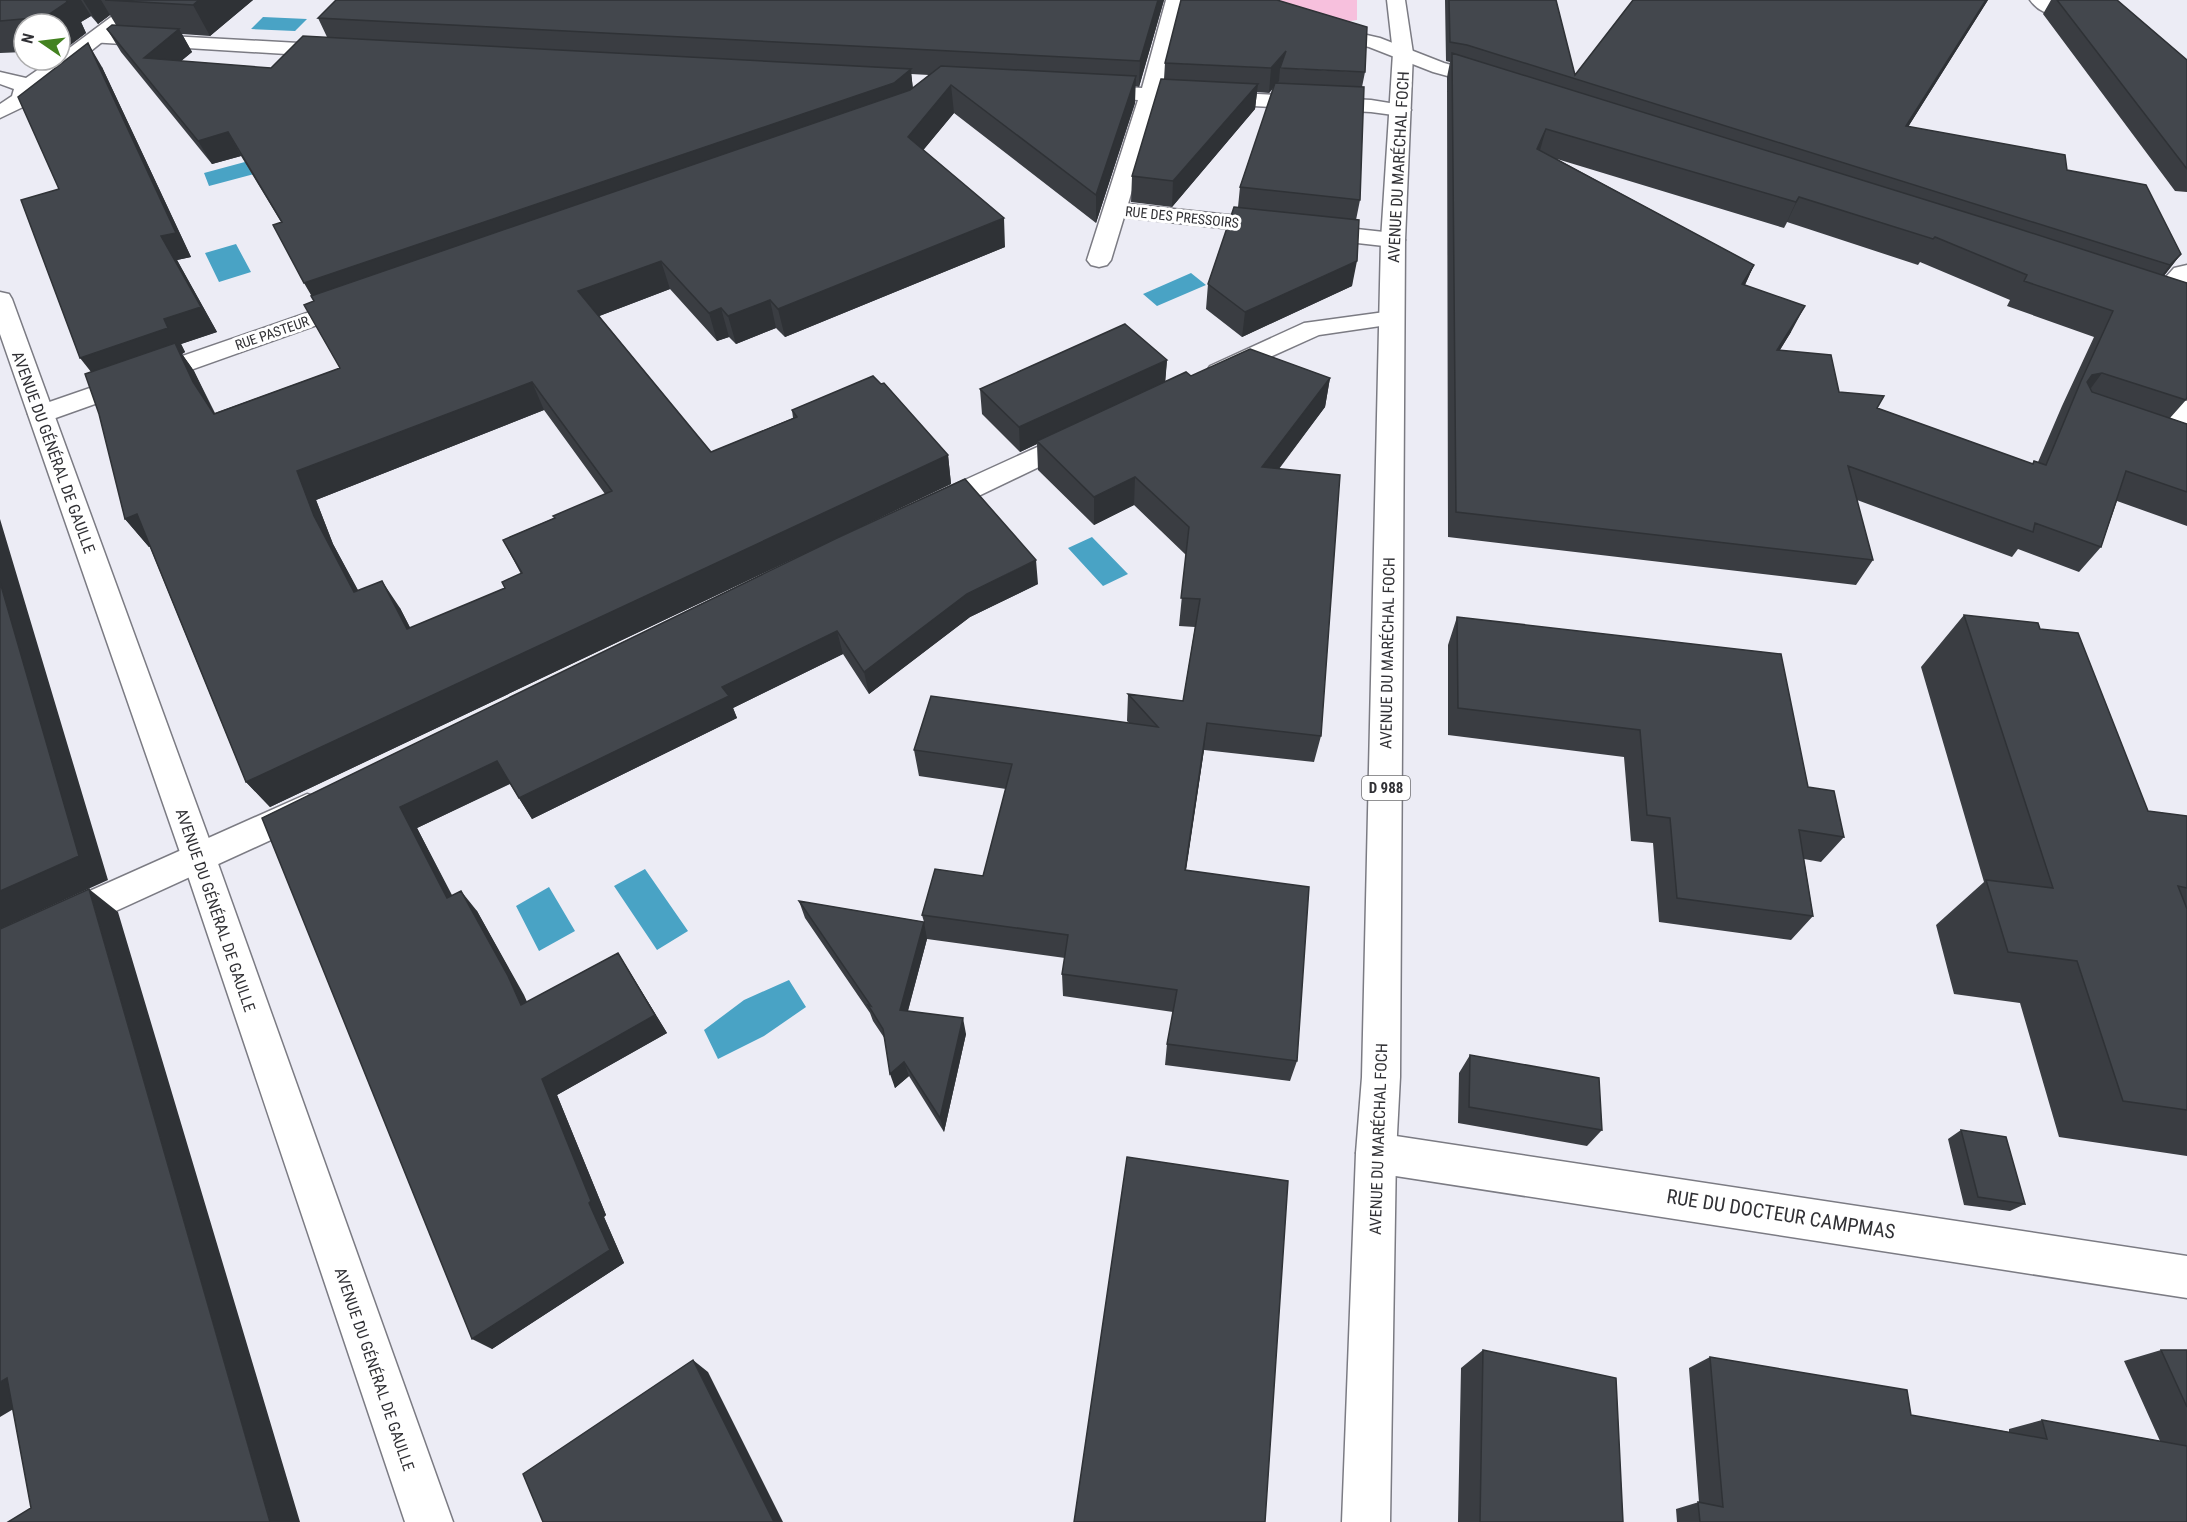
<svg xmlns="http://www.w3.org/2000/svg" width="2187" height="1522" font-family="'Roboto Condensed',sans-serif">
<rect width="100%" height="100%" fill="#ececf5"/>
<path fill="#f7c0dd" d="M1254 0H1357V20L1333 24Z"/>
<path fill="#49a3c5" d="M263 17 307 19 295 31 251 29Z
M263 157 269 170 209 186 204 173Z
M236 244 251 272 219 282 205 253Z
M1191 273 1206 285 1157 306 1143 294Z
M1092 537 1128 574 1103 586 1068 548Z
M645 869 688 931 657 950 614 886Z
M549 887 575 931 539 951 516 906Z
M789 980 806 1007 764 1036 718 1059 704 1030 744 1000Z"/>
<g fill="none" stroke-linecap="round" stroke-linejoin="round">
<g stroke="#7b7b83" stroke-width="3">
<path id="minor" d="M1166 0H1184L1162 89 1371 100 1408 106 1411 110 1408 114 1401 116 1371 112 1158 101 1128 204 1393 233 1401 235 1405 240 1401 245 1393 247 1124 217 1111 260 1107 265 1099 267 1091 265 1087 260 1138 100 1090 97 1083 95 1080 91 1083 87 1090 85 1142 88Z
M2030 0H2052L2064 10 2062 14C2050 17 2037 10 2030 0Z
M1323 25 1380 38 1444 63 1498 78 1501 82 1498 86 1491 88 1433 72 1369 47 1316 35 1313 31 1316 27Z
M97 32 335 45 342 47 345 51 342 55 335 57 90 42 87 38 90 34Z
M2187 265V282C2176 294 2169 307 2151 302L2148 297 2174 268Z
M353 297 362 299 365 304 362 309 50 420 41 423 32 420 28 414 32 408Z
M1392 311 1401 313 1404 318 1401 323 1319 335 1219 380 1210 378 1206 372 1210 366 1304 323Z
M2187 399V442L2184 447 2174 450 2141 439 2137 433 2141 427 2150 424 2165 429 2178 401Z
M1077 429 1087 432 1090 438 1087 444 941 514 931 517 921 514 917 507 921 500Z
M307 794 319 798 324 808 319 818 0 964V931Z
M1376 1133 2187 1256V1298L1376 1173 1362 1167 1356 1153 1362 1139Z"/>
</g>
<g stroke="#7b7b83" stroke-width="3">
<path id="major" d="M134 0H155L87 54 34 91 23 107 0 118V104L12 96 14 89 0 84V72L26 78 52 60H60V55Z
M1387 0H1405L1413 53 1405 240 1400 1077 1396 1153 1390 1522H1342L1356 1153 1362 1077 1381 240 1393 53Z
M0 292 9 294 12 299 216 858 453 1522H405L182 858 0 334Z"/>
</g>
<use href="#minor" fill="#fff" fill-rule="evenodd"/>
<use href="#major" fill="#fff" fill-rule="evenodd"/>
</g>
<path fill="#3a3d42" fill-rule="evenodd" d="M0 0H253L210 36 182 34 192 52 181 61 271 68 327 37 318 18 1164 0 1139 87 1135 86V103L1096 223 954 113 923 150 1005 247 785 337 776 328 736 344 729 337 717 341 670 289 599 316 711 452 793 418 792 410 948 455 951 484 270 807 246 782 150 547H149L125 519 91 372 59 189 102 67 191 257 177 260 217 332 181 344 185 352 182 354 194 371 215 413 340 368 314 301 281 222 241 156 212 164 121 52 107 29 116 25 110 15 98 24 91 16 81 22 86 33 65 49H60V24H24V52L0 53ZM911 74 929 75 913 88ZM544 410 605 494 554 518 503 540 521 574 505 588 410 628 400 608 358 590 333 544 316 500Z
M1445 0H1556L1575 75 1633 0H1988L1908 127 2067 170 2181 254 2164 276 2186 400 2170 418 2187 424V526L2117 501 2101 547 2079 572 2018 549 2012 557 1857 500 1873 560 1856 585 1448 537 1447 77 1450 62 1446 61ZM1557 159 1784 228 1787 222 1918 265 1920 262 2010 300 2007 306 2094 337 2062 406 2038 462 2034 461 2032 464 1877 408 1839 392 1780 350 1791 332 1745 285 1754 265Z
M2051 0H2117L2187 60V192L2175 191 2043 14Z
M1165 63 1365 72 1362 87 1360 200 1356 220 1352 286 1242 337 1206 309 1208 284 1238 207 1240 187 1274 87 1269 93 1257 92 1255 109 1172 207 1131 202 1132 176 1164 79Z
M1167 360 1165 381 1191 376 1330 378 1325 407 1279 469 1321 736 1314 762 1204 750 1186 871 1297 1061 1290 1081 1165 1065 1167 1044 1173 1012 1063 996 1062 974 1065 958 927 939 908 1011 966 1034 944 1132 909 1076 895 1088 885 1039 873 1021 870 1013 805 918 799 901 924 922 922 915 983 876 1006 789 919 776 914 750 1129 723 1127 721 1128 694 1183 701 1195 627 1179 626 1186 555 1134 505 1094 525 1038 470 1037 444 1020 452 982 414 980 389Z
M837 538 1038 584 970 617 869 694 843 654 733 708 737 718 532 819 510 784 417 828 452 895 477 911 527 1002 618 953 667 1033 557 1095 606 1215 604 1217 624 1263 492 1349 262 818Z
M1964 615 2040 629 2148 811 2187 816V1156L2059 1137 2020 1003 1954 994 1936 925 1984 882 1921 667Z
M1457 617 1808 787 1844 837 1821 862 1804 859 1813 916 1791 940 1659 922 1653 843 1631 841 1624 757 1448 735V645Z
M1470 1055 1602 1130 1587 1146 1458 1123 1459 1073Z
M1961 1130 2025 1204 2010 1211 1964 1205 1948 1139Z
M1483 1350 1623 1522H1458L1461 1368Z
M2161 1350H2187V1522H1677L1676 1509 1699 1502 1689 1368 1710 1357 1911 1415 2009 1432V1429L2042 1420 2160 1441 2124 1361Z"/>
<path fill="#2f3236" d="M66 0H81L91 16 81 22 86 33 65 49 60 41V24H49L45 17Z
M83 0H101L110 15 98 24Z
M199 0H253L210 36 193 5Z
M1158 0H1164L1139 87 1140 61Z
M1986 0H1988L1896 146 1906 126Z
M179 29 192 52 157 81 144 58Z
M88 43 102 67 191 257 177 260 217 332 181 344 185 352 182 354 194 371 213 411 234 442 99 382 80 358 164 319 161 236Z
M1286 51 1280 68 1279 81 1269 93 1271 68Z
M911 69 913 92 318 307 304 283Z
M1136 76 1135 103 1096 223V195Z
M1258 84 1255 109 1172 207 1173 181Z
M951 85 954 113 911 165 908 137Z
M1546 129 1539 154 1537 149Z
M228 132 241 156 212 164 198 141Z
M1799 197 1787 222 1784 228 1796 202Z
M1004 218 1005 247 785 337 778 309Z
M2181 254 2166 273 2155 284 2170 265Z
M661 261 670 289 589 320 578 291Z
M1357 261 1352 286 1242 337 1245 312Z
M1754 265 1742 291V284Z
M770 300 776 328 736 344 728 316Z
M1805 306 1791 332 1764 375 1777 350Z
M721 308 729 337 717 341 709 313Z
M1167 360 1165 385 1037 441V444L1020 452 1019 427Z
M2102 373 2083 399 2073 401 2092 375Z
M1330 378 1325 407 1258 496 1262 467Z
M532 382 544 410 316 500 333 544 373 619 354 592 314 516 297 471Z
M948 455 951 484 270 807 246 782Z
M1135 477 1134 505 1094 525V497Z
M137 514 160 543 149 547 125 519Z
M0 519 108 880 0 929Z
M1036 560 1038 584 970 617 869 694 864 672 967 594Z
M382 581 400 608 425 656 407 629Z
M837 631 843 654 733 708 737 718 532 819 519 798 722 687Z
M1207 723 1204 750 1182 895 1185 870Z
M497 761 511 783 417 828 463 918 447 898 400 807Z
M89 889 118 912 300 1522H270Z
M461 891 477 911 524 995 536 1023 521 1005Z
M924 922 927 939 904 1025 900 1010Z
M618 953 667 1033 557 1095 606 1215 604 1217 624 1263 492 1349 472 1339 589 1203 542 1079Z
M963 1018 966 1034 944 1132 940 1118Z
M904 1062 909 1076 895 1088 890 1074Z
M693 1360 708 1372 783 1522H774Z
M7 1378 47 1389 0 1417V1382Z"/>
<path fill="#43474d" stroke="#2f3236" stroke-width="1.5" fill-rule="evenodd" d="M0 0H66L67 2 45 17 0 21Z
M105 0H199L193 5Z
M336 0H1158L1140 61 318 18Z
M1181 0H1277L1367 27 1365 72 1280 68 1286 51 1271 68 1165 63Z
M1449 0H1556L1575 75 1633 0H1986L1906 126 2065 155 2067 170 2146 185 2181 254 2170 265 1467 45 1450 42Z
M2057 0H2117L2187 60V169Z
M112 25 179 29 144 58 271 68 303 36 911 69 894 83 304 283 273 225 282 222 228 132 198 141 107 29Z
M88 43 176 233 161 236 201 307 164 319 168 328 80 358 21 200 59 189 18 97Z
M1452 53 2010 226 2187 283V397L2186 400 2102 373 2092 375 2087 382 2092 392 2187 424V492L2126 471 2101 547 2035 523 2033 532 1848 466 1873 560 1456 512ZM1546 129 1796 202 1799 197 1933 239 1935 237 2027 275 2024 281 2113 311 2081 381 2046 465 2034 461 2033 464 1877 408 1884 396 1839 392 1831 355 1777 350 1805 306 1742 284 1754 265 1537 149Z
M941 66 1136 76 1096 195 951 85 908 137 1004 218 778 309 770 300 728 316 721 308 709 313 661 261 578 291 711 452 797 417 792 410 873 376 881 384 884 383 948 455 246 782 137 514 125 519 99 414 85 374 175 343 193 382 214 414 340 368 304 305 314 301 311 296 910 90ZM532 382 612 491 553 516 555 518 503 540 522 573 502 582 505 588 407 629 382 581 354 592 314 516 297 471Z
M1161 79 1258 84 1173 181 1132 176Z
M1275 83 1364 87 1360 200 1240 187Z
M1234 207 1359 220 1357 261 1245 312 1208 284Z
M1125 324 1167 360 1019 427 980 389Z
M1250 349 1330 378 1262 467 1340 475 1321 736 1207 723 1185 870 1309 887 1297 1061 1167 1044 1177 990 1062 974 1068 935 922 915 935 869 983 876 1012 764 914 750 931 696 1158 727 1128 694 1183 701 1200 599 1181 598 1189 527 1135 477 1094 497 1037 441 1186 372 1191 376Z
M965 479 1036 560 967 594 864 672 837 631 722 687 729 696 519 798 497 761 400 807 447 898 461 891 508 976 521 1005 618 953 655 1015 542 1079 591 1201 589 1203 610 1250 472 1339 262 818 837 538Z
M0 582 79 856 0 891Z
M1964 615 2038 623 2040 629 2078 633 2148 811 2187 816V888L2178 886 2187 909V1110L2123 1101 2077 961 2008 952 1986 880 2053 888Z
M1457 617 1781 654 1808 787 1834 791 1844 837 1799 830 1813 916 1677 898 1670 818 1647 815 1640 730 1458 708Z
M89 889 270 1522H8L31 1508 7 1378 0 1382V929Z
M799 901 924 922 900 1010 963 1018 940 1118 904 1062 890 1074 883 1029 868 1005 871 1006Z
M1470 1055 1599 1078 1602 1130 1469 1107Z
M1961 1130 2006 1137 2025 1204 1978 1197Z
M1127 1157 1288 1181 1265 1522H1074Z
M1483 1350 1616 1378 1623 1522H1480Z
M2161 1350H2187V1407Z
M1710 1357 1907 1390 1911 1415 2047 1439 2042 1420 2187 1446V1522H1700L1698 1502 1723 1507Z
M693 1360 774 1522H543L523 1474Z"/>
<g text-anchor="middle" stroke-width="6" stroke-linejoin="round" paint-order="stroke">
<g font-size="14" fill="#313135" stroke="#fff">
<text transform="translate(1182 217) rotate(6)" y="5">RUE DES PRESSOIRS</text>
<text transform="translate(272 333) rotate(-19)" y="5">RUE PASTEUR</text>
</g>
<rect fill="#fff" stroke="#6f6f72" stroke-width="1.5" x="1362" y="776" width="48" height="24" rx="4.5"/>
<g font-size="15" font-weight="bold" fill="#313135">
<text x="1386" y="793">D 988</text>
</g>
<g font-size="16" fill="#313135" stroke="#fff">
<text transform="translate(1398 167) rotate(-87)" y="6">AVENUE DU MARÉCHAL FOCH</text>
<text transform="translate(54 452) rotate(70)" y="6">AVENUE DU GÉNÉRAL DE GAULLE</text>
<text transform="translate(1387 653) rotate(-89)" y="6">AVENUE DU MARÉCHAL FOCH</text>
<text transform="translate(216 910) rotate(71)" y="6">AVENUE DU GÉNÉRAL DE GAULLE</text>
<text transform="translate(1378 1139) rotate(-88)" y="6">AVENUE DU MARÉCHAL FOCH</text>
<text transform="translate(375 1369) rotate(71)" y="6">AVENUE DU GÉNÉRAL DE GAULLE</text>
</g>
<g font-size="20" fill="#313135" stroke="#fff">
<text transform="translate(1781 1214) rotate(9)" y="7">RUE DU DOCTEUR CAMPMAS</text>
</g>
</g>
<g transform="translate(42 42) rotate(284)"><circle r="28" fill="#ffffff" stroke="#adadae" stroke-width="1.5"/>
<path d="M0-4.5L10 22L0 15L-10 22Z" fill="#438220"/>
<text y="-9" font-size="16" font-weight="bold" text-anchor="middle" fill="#313135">N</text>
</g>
</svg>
